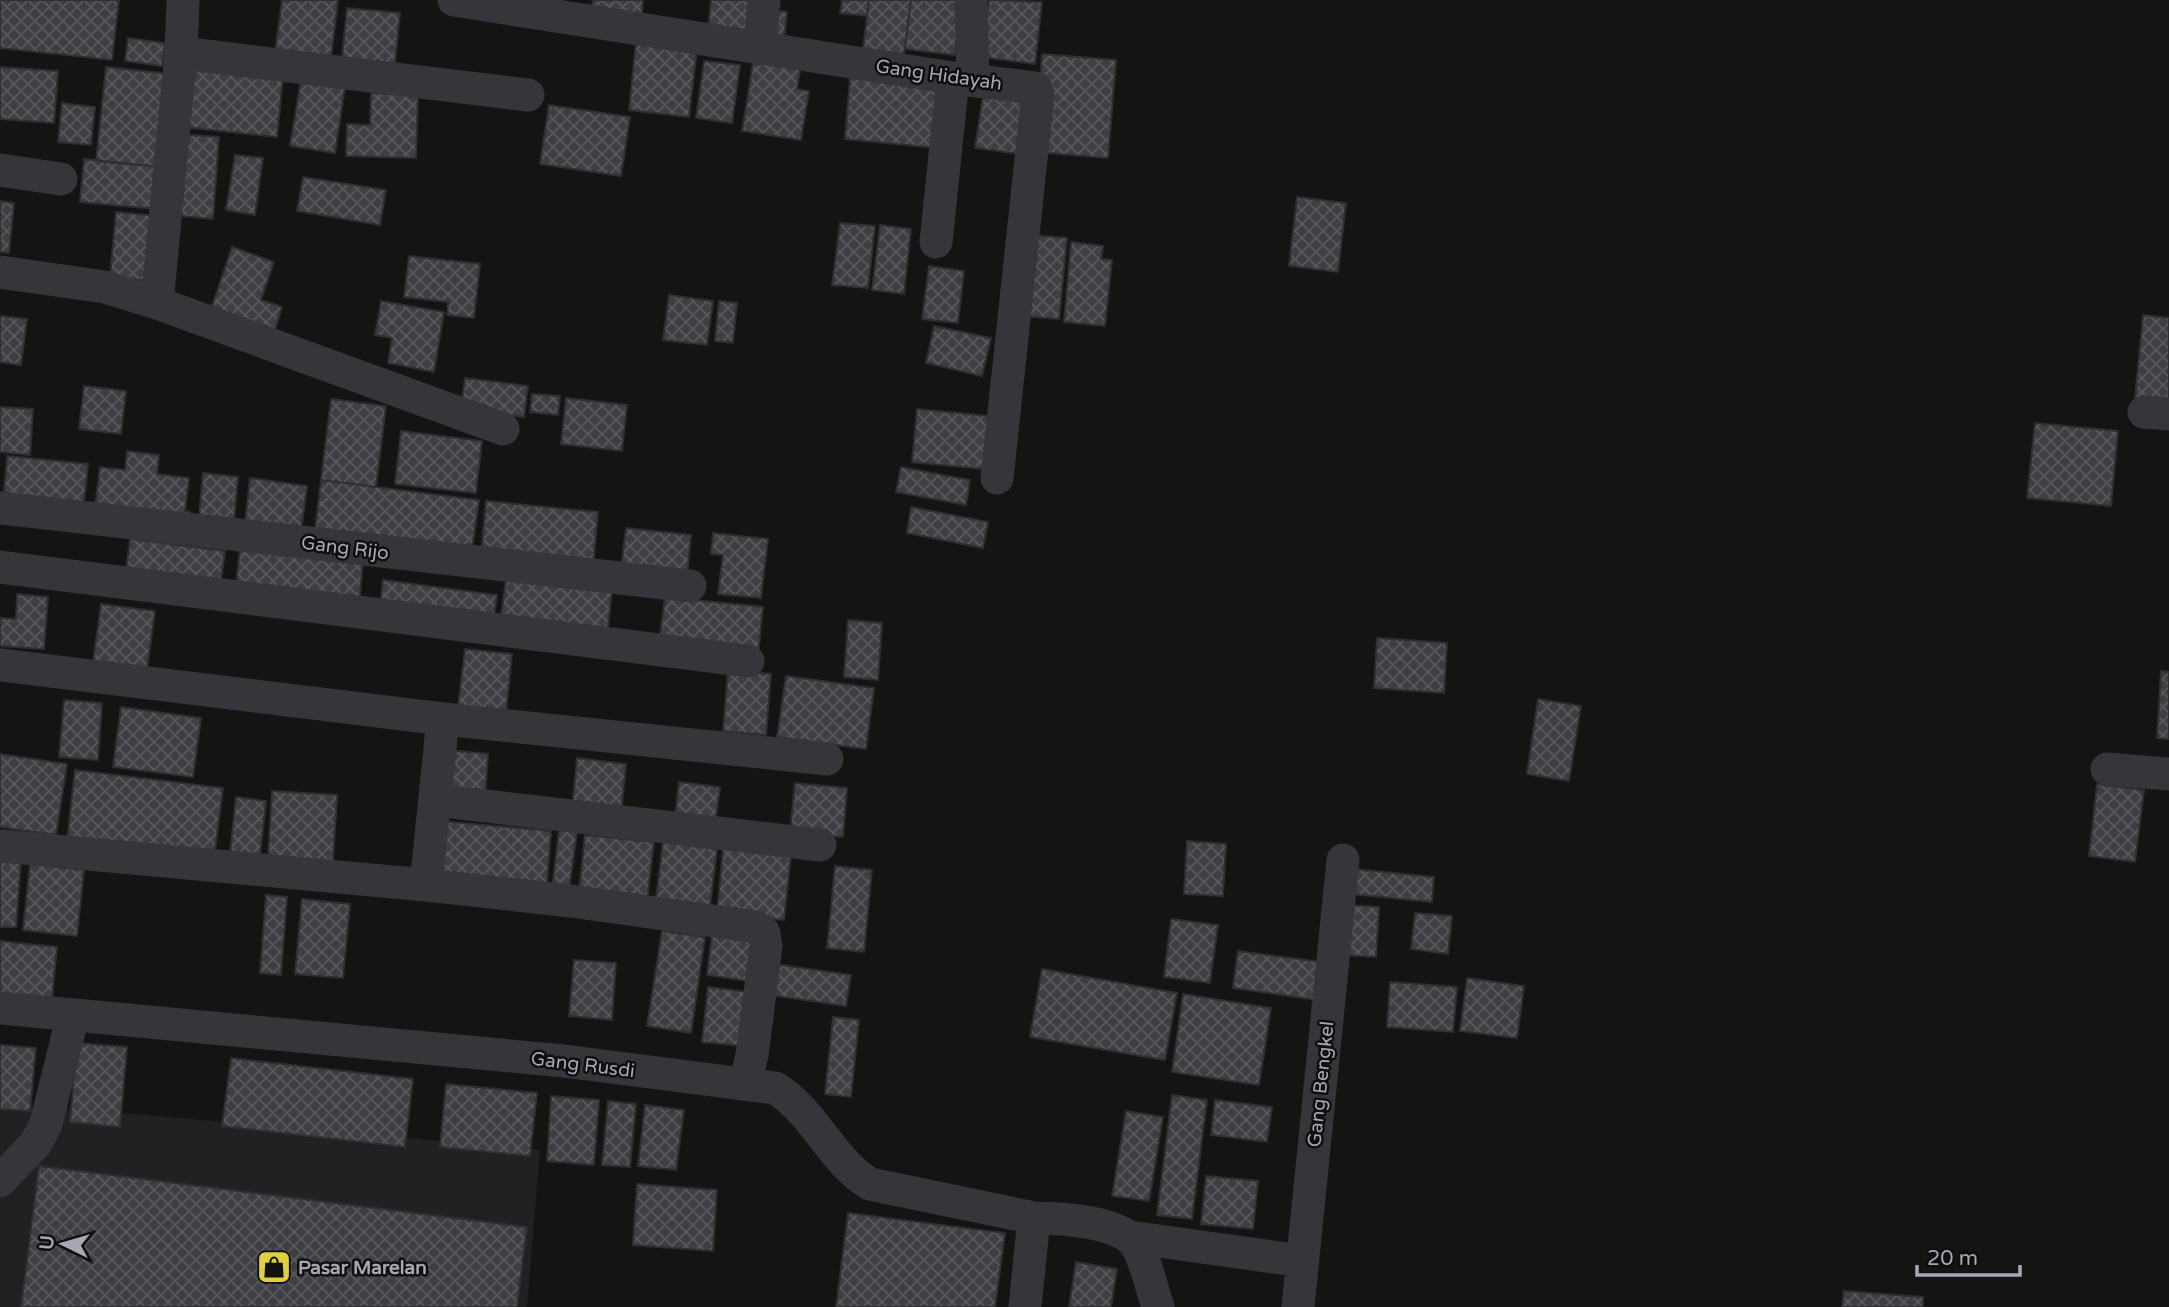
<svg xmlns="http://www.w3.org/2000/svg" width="2169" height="1307" font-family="'Varela Round',sans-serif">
<defs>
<pattern id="building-cross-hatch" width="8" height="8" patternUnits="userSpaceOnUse" patternTransform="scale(1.75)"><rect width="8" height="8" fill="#3f3e42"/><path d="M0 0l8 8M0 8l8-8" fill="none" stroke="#58575b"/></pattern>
</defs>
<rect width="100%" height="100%" fill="#141415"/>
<path fill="#212022" d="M0 1102 540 1150 527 1307H0Z"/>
<path fill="url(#building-cross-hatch)" stroke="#2f2e31" stroke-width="2" d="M0 0H119L112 60 0 48Z
M282 0H338L330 67 274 60Z
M593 0H643L641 23 591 18Z
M711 0H751L748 34 708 30Z
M842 0H869L867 16 840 13Z
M869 0H911L904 54 863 49Z
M911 0H962L955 55 905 49Z
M989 0 1042 2 1035 64 981 57Z
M347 8 400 13 394 72 341 67Z
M766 10 787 12 784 40 763 37Z
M128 38 165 43 162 66 125 61Z
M636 42 697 49 689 117 629 110Z
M1042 54 1116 60 1108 158 1035 152Z
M754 57 801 64 797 89 809 91 801 140 742 131Z
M704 61 740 65 732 123 696 118Z
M190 66 283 76 277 137 184 127Z
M0 67 58 71 54 123 0 119Z
M106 67 170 74 160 167 96 161Z
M850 78 943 87 937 148 845 139Z
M301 80 345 87 335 153 290 146Z
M371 93 418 95 416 158 346 156 347 124 370 125Z
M983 96 1027 103 1019 154 975 148Z
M62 103 95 107 91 145 58 142Z
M549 105 630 117 621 176 540 164Z
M177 134 219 137 213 219 171 215Z
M235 155 263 158 255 215 226 210Z
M84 159 160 167 156 209 80 202Z
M303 177 386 190 380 225 297 211Z
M1297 197 1346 203 1338 272 1289 266Z
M0 201 14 203 9 253 0 252Z
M116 212 157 216 151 281 110 277Z
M840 223 875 226 868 288 832 285Z
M880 225 911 229 904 294 872 290Z
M1028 235 1067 238 1059 319 1020 316Z
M1071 242 1103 246 1101 259 1112 260 1105 326 1064 322Z
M232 247 274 262 261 300 282 307 275 330 211 309Z
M409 256 480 264 474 318 447 315 448 302 404 297Z
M929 266 964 271 958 323 922 319Z
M669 295 713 301 707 345 663 340Z
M381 301 444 312 434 372 388 363 392 338 375 335Z
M719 301 737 303 733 343 715 341Z
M2143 315 2169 318V401L2135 398Z
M0 316 27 319 21 365 0 362Z
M934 326 991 338 982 376 926 363Z
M465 378 528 386 524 417 461 408Z
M84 386 126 391 121 434 79 429Z
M532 394 560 396 558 415 530 412Z
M566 398 627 405 622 451 561 444Z
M331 399 386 406 376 487 321 480Z
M0 407 33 409 30 455 0 452Z
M917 409 988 416 983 469 912 462Z
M2035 423 2118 431 2111 506 2027 498Z
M401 431 482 441 476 493 395 484Z
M127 451 159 455 157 474 189 478 185 511 190 512 188 525 94 514 100 467 125 470Z
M7 456 88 464 83 512 3 504Z
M901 467 970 480 966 505 896 492Z
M203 473 238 477 233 531 198 528Z
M250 478 307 486 300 539 244 532Z
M321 480 479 500 471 558 314 538Z
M486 501 598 512 593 568 481 556Z
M911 507 988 522 983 548 907 533Z
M626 528 691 535 687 575 621 568Z
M713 533 768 539 761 598 718 594 723 555 711 554Z
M130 539 225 551 220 589 125 577Z
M240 548 363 561 359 606 235 593Z
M506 579 612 591 607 635 500 623Z
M383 580 497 595 493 623 380 608Z
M17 594 48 597 44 649 0 646V618L16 619Z
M665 597 763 607 758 654 659 644Z
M101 604 155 611 147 669 93 662Z
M848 620 882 623 878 680 844 677Z
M1377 638 1447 643 1444 693 1374 688Z
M465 649 512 654 506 712 458 707Z
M728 670 771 674 766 735 723 731Z
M2161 671 2169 672V739L2157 738Z
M786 676 874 688 866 749 777 737Z
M1538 699 1581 706 1569 781 1527 774Z
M64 700 102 703 98 760 59 757Z
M121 707 201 718 193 777 113 767Z
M448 750 488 754 485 797 445 794Z
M0 754 67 764 56 835 0 827Z
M577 758 626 764 621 814 572 810Z
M75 770 223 788 214 858 67 840Z
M679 782 720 787 715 823 675 817Z
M795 783 847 788 843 837 790 832Z
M2097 784 2144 790 2135 862 2089 856Z
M272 791 337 795 333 862 268 857Z
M236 797 266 801 260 856 230 853Z
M441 821 551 831 547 883 436 872Z
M559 830 577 832 569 891 552 889Z
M585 835 654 842 646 909 578 901Z
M1187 841 1226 844 1223 896 1184 894Z
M663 842 717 849 709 914 655 907Z
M723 848 791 855 784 920 717 913Z
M0 860 21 861 16 927H0Z
M30 864 84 870 77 936 23 930Z
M835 866 872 870 864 952 827 948Z
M1353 869 1434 877 1432 902 1351 894Z
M266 895 287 897 281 975 260 973Z
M302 899 350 904 343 978 295 974Z
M1347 905 1379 907 1376 957 1343 955Z
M1415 913 1452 916 1448 954 1411 949Z
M1171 919 1218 925 1210 983 1164 977Z
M662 931 705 937 691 1033 647 1026Z
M712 935 754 940 749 981 707 975Z
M0 941 57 947 52 999 0 993Z
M1238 951 1322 962 1317 1000 1233 988Z
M574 960 616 963 612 1020 569 1016Z
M775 964 851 975 846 1006 770 995Z
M1042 969 1177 993 1165 1060 1030 1037Z
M1467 978 1524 986 1517 1038 1460 1031Z
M1390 982 1457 987 1453 1032 1387 1027Z
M708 987 749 992 743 1046 702 1042Z
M1183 994 1271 1008 1259 1085 1172 1072Z
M833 1017 859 1020 851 1097 825 1094Z
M77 1043 127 1047 120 1127 70 1122Z
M0 1045 36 1048 30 1111 0 1109Z
M231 1058 413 1079 405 1147 222 1126Z
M446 1084 537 1093 530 1156 440 1147Z
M1172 1095 1207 1100 1192 1219 1157 1215Z
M551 1096 599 1100 594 1165 547 1161Z
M1215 1100 1272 1107 1267 1142 1211 1135Z
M608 1101 636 1104 630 1167 602 1165Z
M645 1105 684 1110 676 1170 638 1166Z
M1126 1111 1163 1117 1149 1201 1112 1196Z
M39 1166 527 1227 517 1307H21Z
M1206 1176 1258 1181 1253 1229 1201 1224Z
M637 1184 717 1190 713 1251 633 1245Z
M848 1213 1005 1233 995 1307H836Z
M1076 1262 1117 1269 1111 1307H1069Z
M1844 1291 1923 1297V1307H1842Z"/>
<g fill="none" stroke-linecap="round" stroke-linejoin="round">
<path stroke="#36353a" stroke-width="33" d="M454 0 953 78 1035 88 1038 94 997 478
M971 0 973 80
M760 49 764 0
M181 53 528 95
M0 170 61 179
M936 242 953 78
M0 272 105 287 157 303 503 429
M157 303 181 53 183 0
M2144 412 2169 414
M0 508 690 586
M0 567 748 661
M0 665 443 719 827 759
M2107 769 2169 774
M435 800 820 845
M0 846 426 885 571 901 756 927 764 933 766 946 752 1055 745 1084
M426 885 443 719
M0 1008 564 1061 775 1088C815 1112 831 1161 870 1184L1034 1218 1025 1307
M0 1181 36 1143 46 1124 73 1015
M1034 1218C1059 1218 1122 1221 1136 1245 1147 1262 1151 1288 1158 1307
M1130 1237 1302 1261
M1298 1307 1343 860"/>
</g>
<defs>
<g id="shop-square" transform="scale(1.75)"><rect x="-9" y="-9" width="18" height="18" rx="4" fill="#decf43" stroke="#0f0f10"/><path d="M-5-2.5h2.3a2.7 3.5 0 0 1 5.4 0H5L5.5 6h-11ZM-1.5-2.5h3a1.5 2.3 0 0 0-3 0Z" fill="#111"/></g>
</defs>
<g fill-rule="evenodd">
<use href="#shop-square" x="274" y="1267"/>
</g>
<g text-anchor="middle" stroke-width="5" stroke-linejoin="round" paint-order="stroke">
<g font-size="19" fill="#a7a8b4" stroke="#0f0f10">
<text transform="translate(939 74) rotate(8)" y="7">Gang Hidayah</text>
<text transform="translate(345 547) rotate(7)" y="7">Gang Rijo</text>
<text transform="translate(583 1064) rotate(7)" y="7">Gang Rusdi</text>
<text transform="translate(1320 1084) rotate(-84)" y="7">Gang Bengkel</text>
</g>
<g font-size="19" font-weight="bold" fill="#a7a8b4" stroke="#0f0f10" text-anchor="start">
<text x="298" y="1274">Pasar Marelan</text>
</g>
</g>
<g transform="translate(63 1244) rotate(275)" stroke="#0f0f10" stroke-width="5" paint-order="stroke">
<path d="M0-5L12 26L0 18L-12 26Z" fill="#a7a8b4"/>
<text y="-10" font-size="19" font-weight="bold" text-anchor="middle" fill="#a7a8b4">U</text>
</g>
<path d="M1917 1265v10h103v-10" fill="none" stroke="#a7a8b4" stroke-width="3.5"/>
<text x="1927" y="1265" font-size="21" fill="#a7a8b4" stroke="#0f0f10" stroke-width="5" paint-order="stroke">20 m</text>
</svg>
